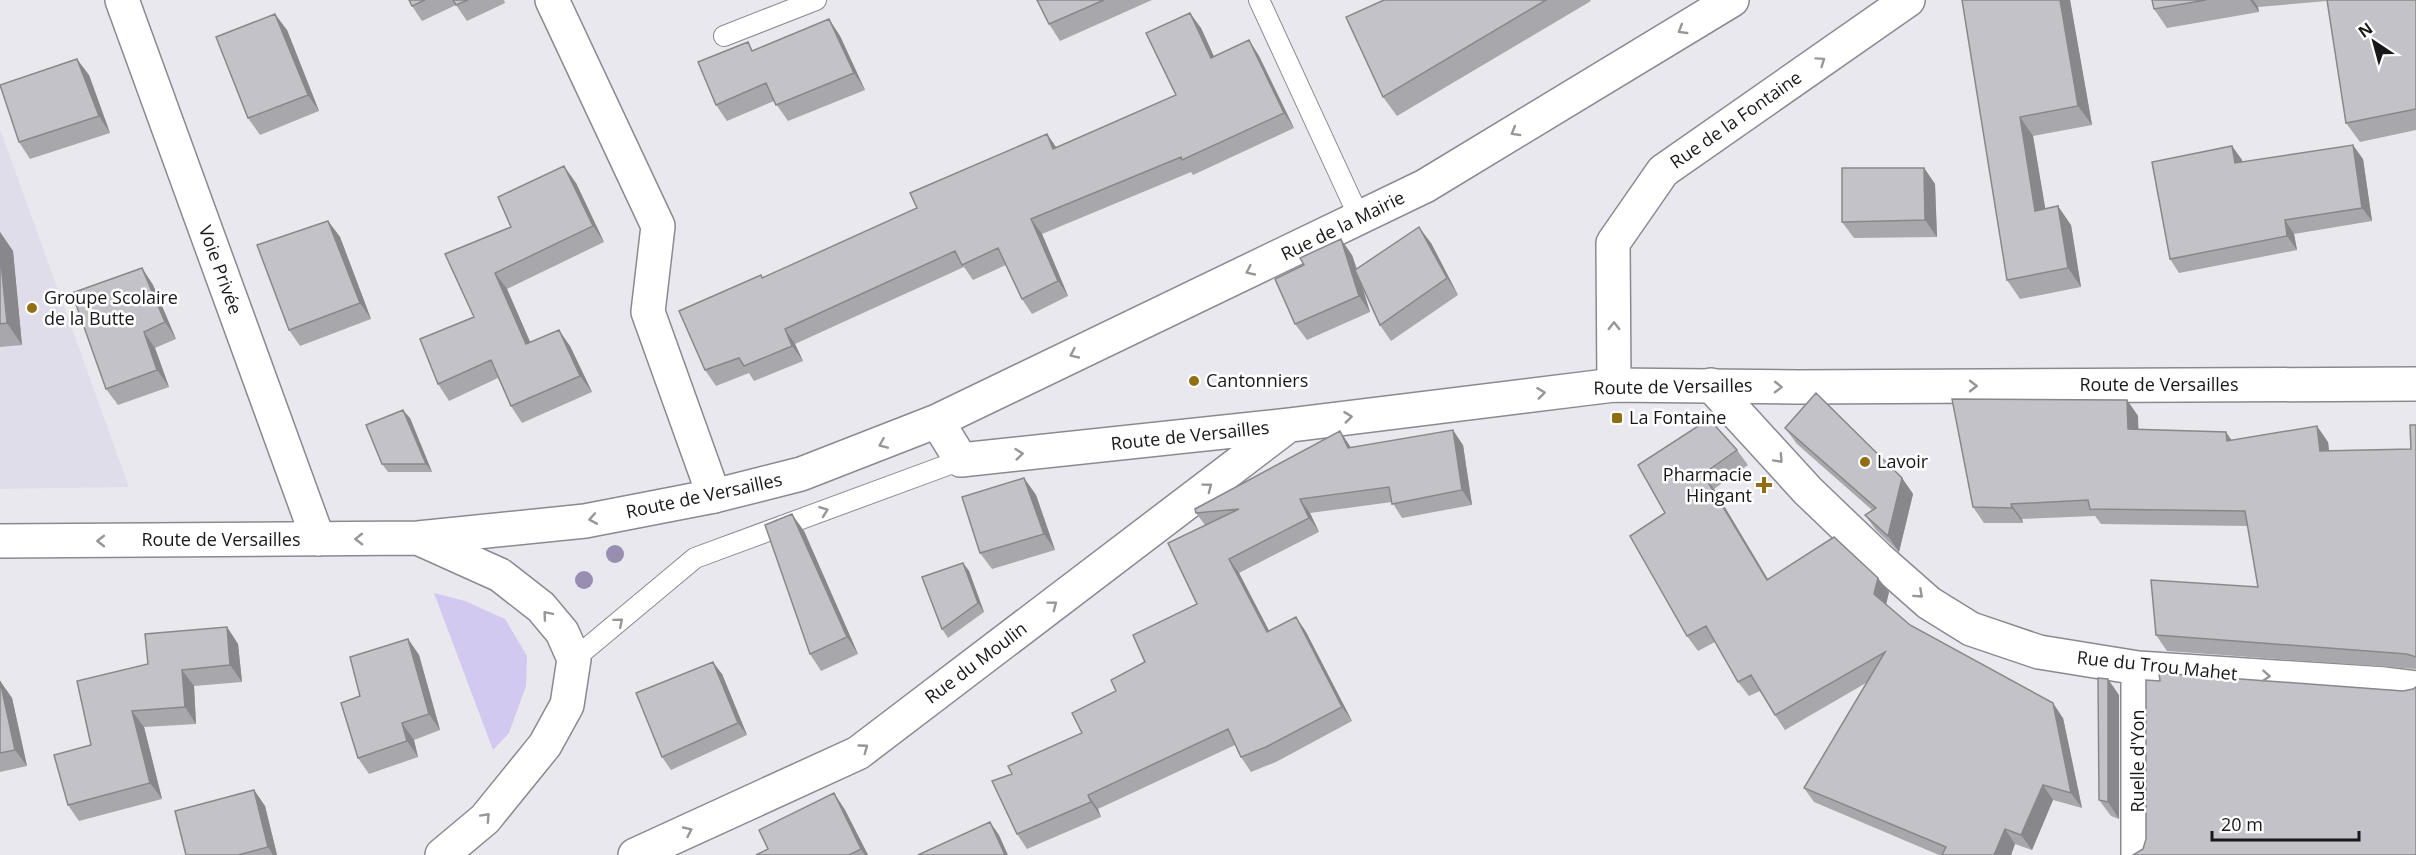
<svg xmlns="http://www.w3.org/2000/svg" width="2416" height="855" font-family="'Open Sans',sans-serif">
<rect width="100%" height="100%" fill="#eae8ef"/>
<path fill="#e0ddeb" d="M0 129 129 487 0 489Z"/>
<path fill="#d2c9f1" d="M434 593 465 601 505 619 527 656 526 686 509 733 493 750Z"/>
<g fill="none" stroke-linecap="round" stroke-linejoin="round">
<g stroke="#8b8990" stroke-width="22">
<path id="service" d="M1259 0 1360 219
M724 36 816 0
M574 659 695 558 961 460"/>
</g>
<g stroke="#8b8990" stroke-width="36">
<path id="minor" d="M122 0 318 539
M552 0 658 226 648 312 714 496
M1614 385 1613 243 1663 171 1908 0
M1711 385 1808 491 1878 558 1929 603 1971 629 2039 652 2138 668 2385 684 2416 688
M2138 855V668"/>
</g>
<g stroke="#8b8990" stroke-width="36">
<path id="secondary" d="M937 421 961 460 1290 425 1614 385 1798 387 2416 384
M420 539 500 575 541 607 562 632 574 659 567 705 545 745 485 819 442 855
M0 541 418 538 585 521 714 496 801 474 937 421 1425 186 1732 0
M635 855 858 753 1289 425"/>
</g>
<use href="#service" stroke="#fff" stroke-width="20"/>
<use href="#minor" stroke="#fff" stroke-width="33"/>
<use href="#secondary" stroke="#fff" stroke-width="33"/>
</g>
<g fill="#988eb1">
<circle cx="615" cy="554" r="9"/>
<circle cx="584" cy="580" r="9"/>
</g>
<path fill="#a8a7ac" d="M409 0H504L505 3 467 21 456 5 422 21 412 6Z
M1037 0H1152L1060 41 1049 24Z
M1384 0H1590L1591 1 1397 116 1383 97Z
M1962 0H2070L2092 125 2033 136 2045 209 2071 225 2081 287 2020 299 2007 280Z
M2152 0H2416V130L2360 142 2346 123 2327 1 2258 7 2259 12 2167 28 2154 9Z
M829 19 840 36 865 90 788 121 774 101 727 121 716 105 754 50Z
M1201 28 1214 57 1249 40 1259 56 1294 128 1193 175 1191 172 1042 234 1068 296 1032 314 1022 299 1006 265 973 280 964 267 795 344 803 361 754 381 749 373 716 386 705 370 763 278 917 208 1047 134 1056 147 1176 95Z
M287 30 319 111 260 135 248 118Z
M89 75 110 133 30 159 19 142Z
M2232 146 2242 160V162L2363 159 2372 221 2294 234 2297 250 2179 273 2170 259Z
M1924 168 1935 184 1937 237 1854 238 1842 222Z
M576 183 604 242 507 289 530 342 570 346 592 392 522 423 511 406 498 378 449 401 438 384 474 317 511 227Z
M328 221 340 237 371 319 300 346 289 330Z
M0 232 13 251 22 345 0 347Z
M1431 243 1458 295 1391 341 1380 325 1362 285 1370 312 1307 340 1295 324 1352 255 1357 269Z
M142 268 153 285 176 339 155 348 169 387 118 405 106 389Z
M2127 400 2138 416V430L2232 440 2328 442 2329 451 2411 449 2416 425V669L2167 651 2156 635 2258 587 2248 526 2101 524 2095 516 2022 519 2023 523H1984L1973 507Z
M410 418 432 472H388L382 464Z
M1785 428 1902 478 1913 494 1899 552 1876 530 1865 515 1872 510 1797 444Z
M1463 445 1472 505 1402 518 1392 502 1310 513 1319 532 1239 573 1269 631 1296 617 1306 632 1352 721 1276 762 1251 772 1241 757 1235 745 1098 809 1101 817 1027 849 1017 834 1012 774 1082 733 1116 691 1197 604 1205 525 1196 513Z
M1737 450 1748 465 1714 489 1768 579 1889 592 1886 604 1910 625 2063 718 2082 808 2053 800 2032 850 2015 844 2011 855H1939L1814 802 1804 788 1866 683 1785 730 1775 715 1760 691 1749 696 1738 682 1715 642 1698 651 1687 636 1665 513 1638 465Z
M1024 478 1036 495 1055 550 992 569 980 553Z
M804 531 858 654 821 671 810 654Z
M963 563 969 571 984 612 948 638 942 629Z
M227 627 238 644 242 682 194 686 196 724 144 727 162 799 79 821 68 805 148 664Z
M408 639 419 655 440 730 414 740 418 757 369 774 358 758 360 696Z
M722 674 747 735 671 770 662 757Z
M0 681 12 698 27 766 0 772Z
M2119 695V819L2111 816 2099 800Z
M254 790 265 806 277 855H186Z
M834 793 845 810 868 855H756L768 849Z"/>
<path fill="#88888c" d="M2060 0H2070L2092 125 2078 106Z
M2250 0H2253L2258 7 2259 12Z
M1190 13 1201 28 1222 74 1211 58Z
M275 14 287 30 319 111 308 95Z
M829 19 840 36 865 90 854 73Z
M1249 40 1259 56 1294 128 1284 113Z
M77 59 89 75 110 133 99 116Z
M2020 117 2033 136 2049 230 2035 211Z
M1047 134 1058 150 1053 149Z
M2353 145 2363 159 2372 221 2362 208Z
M2232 146 2242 160 2245 177 2235 163Z
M564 166 576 183 604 242 593 226Z
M1924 168 1935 184 1937 237 1925 220Z
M2058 206 2071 225 2081 287 2068 268Z
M1031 219 1042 234 1068 296 1058 281Z
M2285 220 2294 234 2297 250 2287 236Z
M328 221 340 237 371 319 360 303Z
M1419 227 1431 243 1458 295 1447 278Z
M0 232 13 251 22 345 7 323 0 252Z
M1341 239 1352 255 1370 312 1359 296Z
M142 268 153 285 176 339 165 322Z
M495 273 507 289 538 360 526 344Z
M785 329 795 344 803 361 792 346Z
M559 330 570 346 592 392 580 376Z
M144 332 155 348 169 387 157 370Z
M2127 400 2138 416 2139 445 2128 429Z
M403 410 410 418 432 472 426 464Z
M2317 426 2328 442 2331 467 2320 451Z
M1453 430 1463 445 1472 505 1462 490Z
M1340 431 1350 446 1358 463 1348 448Z
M2226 432 2237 448 2227 441Z
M1703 474 1714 489 1777 595 1767 580Z
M1024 478 1036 495 1055 550 1044 534Z
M1902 478 1913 494 1899 552 1888 536Z
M1300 499 1310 513 1319 532 1309 518Z
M2011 504 2022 519 2023 523 2012 508Z
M792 514 804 531 858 654 847 637Z
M1229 559 1239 573 1277 646 1267 632Z
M963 563 969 571 984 612 978 603Z
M1878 578 1889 592 1885 609 1874 594Z
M1296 617 1306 632 1352 721 1342 707Z
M227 627 238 644 242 682 230 665Z
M408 639 419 655 440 730 429 714Z
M713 662 722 674 747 735 738 723Z
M182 670 194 686 196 724 185 707Z
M2108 679 2119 695V819L2108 802Z
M0 681 12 698 27 766 15 750Z
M2053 703 2063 718 2082 808 2071 793Z
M132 711 144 727 162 799 150 783Z
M402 723 414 740 418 757 407 741Z
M2043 785 2053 800 2032 850 2021 835Z
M254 790 265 806 277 855H273L268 847Z
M834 793 845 810 868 855H865L861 849Z
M1088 795 1098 809 1101 817 1091 802Z
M990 822 999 835 1008 855H1005Z
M2005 829 2015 844 2011 855H1994Z"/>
<path fill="#c3c2c8" stroke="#88888c" stroke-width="1.5" d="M409 0H425L412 6Z
M453 0H468L456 5Z
M1037 0H1104L1049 24Z
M1384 0H1546L1383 97 1346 17Z
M1962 0H2060L2078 106 2020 117 2035 211 2058 206 2068 268 2007 280Z
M2152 0H2206L2154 9Z
M2327 0H2416V109L2346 123Z
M1190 13 1211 58 1249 40 1284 113 1182 160 1181 157 1031 219 1058 281 1022 299 998 248 962 265 955 251 785 329 792 346 744 366 739 358 705 370 679 311 761 275 762 278 917 208 910 193 1047 134 1053 149 1176 95 1146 33Z
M275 14 308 95 248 118 216 37Z
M829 19 854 73 776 105 766 83 716 105 698 62 748 42 752 51Z
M77 59 99 116 19 142 0 85Z
M2353 145 2362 208 2285 220 2287 236 2170 259 2152 162 2232 146 2235 163Z
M564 166 593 226 495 273 526 344 559 330 580 376 511 406 491 360 438 384 420 339 474 317 445 254 511 227 498 197Z
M1842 168H1924L1925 220 1842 222Z
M328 221 360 303 289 330 257 245Z
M1419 227 1447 278 1380 325 1355 270Z
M1341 239 1359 296 1295 324 1275 279 1304 265 1300 258Z
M0 252 7 323 0 324Z
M142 268 165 322 144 332 157 370 106 389 72 293Z
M1816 393 1902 478 1888 536 1865 515 1876 508 1785 428Z
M1952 399 2127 400 2128 429 2226 432 2227 441 2317 426 2320 451 2411 449 2410 425H2416V657L2407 654 2156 635 2151 580 2258 587 2245 511 2090 509 2088 500 2011 504 2012 508 1973 507Z
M403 410 426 464H382L366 425Z
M1709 419 1737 450 1703 474 1767 580 1834 537 1878 578 1874 594 1910 625 2053 703 2071 793 2043 785 2021 835 2005 829 1994 855H1942L1946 847 1804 788 1885 652 1775 715 1751 675 1738 682 1706 626 1687 636 1630 536 1665 513 1638 465Z
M1453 430 1462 490 1392 504 1389 487 1300 499 1309 518 1229 559 1267 632 1296 617 1342 707 1266 747 1241 757 1228 729 1088 795 1091 802 1017 834 992 781 1012 774 1008 766 1082 733 1072 713 1116 691 1111 680 1145 662 1133 635 1197 604 1168 543 1239 509 1196 513 1195 509 1340 431 1348 448Z
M1024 478 1044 534 980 553 962 497Z
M792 514 847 637 810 654 765 525Z
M963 563 978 603 942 629 922 577Z
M227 627 230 665 182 670 185 707 132 711 150 783 68 805 54 755 91 745 77 681 148 664 145 634Z
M408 639 429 714 402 723 407 741 358 758 341 703 360 696 350 657Z
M713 662 738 723 662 757 636 693Z
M2159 673 2403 691 2413 689 2416 687V855H2133L2143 849 2146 839V680L2160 681Z
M2098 678 2108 679V802L2099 800Z
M0 681 15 750 0 753Z
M254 790 268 847 238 855H186L175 811Z
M834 793 861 849 849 855H756L768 849 759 830Z
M990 822 1005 855H918Z"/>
<defs><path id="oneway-chevron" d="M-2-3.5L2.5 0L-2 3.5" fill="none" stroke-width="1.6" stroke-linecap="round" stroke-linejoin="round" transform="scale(1.5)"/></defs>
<g stroke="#979798">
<use href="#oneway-chevron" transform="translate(1682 30) rotate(149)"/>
<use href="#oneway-chevron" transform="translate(1821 61) rotate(-35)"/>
<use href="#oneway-chevron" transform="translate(1515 132) rotate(149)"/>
<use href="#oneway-chevron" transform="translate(1250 271) rotate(155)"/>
<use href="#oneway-chevron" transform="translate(1614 326) rotate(-90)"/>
<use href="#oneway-chevron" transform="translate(1074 354) rotate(155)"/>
<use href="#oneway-chevron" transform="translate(1973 386)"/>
<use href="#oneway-chevron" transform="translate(1778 387) rotate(1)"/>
<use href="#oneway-chevron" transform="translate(1541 393) rotate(-7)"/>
<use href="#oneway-chevron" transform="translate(1348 417) rotate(-7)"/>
<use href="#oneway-chevron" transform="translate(883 444) rotate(157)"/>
<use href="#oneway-chevron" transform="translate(1019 454) rotate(-6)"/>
<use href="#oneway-chevron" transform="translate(1779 459) rotate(47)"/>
<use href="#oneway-chevron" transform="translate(1208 487) rotate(-37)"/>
<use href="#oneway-chevron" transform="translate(824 511) rotate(-20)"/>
<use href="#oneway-chevron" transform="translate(593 519) rotate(170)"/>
<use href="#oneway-chevron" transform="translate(359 539) rotate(179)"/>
<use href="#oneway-chevron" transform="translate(101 541) rotate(180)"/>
<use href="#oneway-chevron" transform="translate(1919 594) rotate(42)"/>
<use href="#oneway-chevron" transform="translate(1053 605) rotate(-37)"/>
<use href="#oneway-chevron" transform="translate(547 615) rotate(-130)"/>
<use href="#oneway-chevron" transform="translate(619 622) rotate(-40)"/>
<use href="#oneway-chevron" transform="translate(2266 676) rotate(4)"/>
<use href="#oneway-chevron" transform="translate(864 748) rotate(-36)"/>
<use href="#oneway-chevron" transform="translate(486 817) rotate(-47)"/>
<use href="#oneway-chevron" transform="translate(688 831) rotate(-25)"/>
</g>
<g fill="#906f14" stroke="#fff" stroke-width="2">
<circle cx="32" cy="308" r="6"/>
<circle cx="1194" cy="381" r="6"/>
<rect x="1611" y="412" width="12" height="12" rx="3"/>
<circle cx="1865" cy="462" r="6"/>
<path d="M1761 476h6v6h6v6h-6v6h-6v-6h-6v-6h6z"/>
</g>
<g text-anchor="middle" stroke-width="5" stroke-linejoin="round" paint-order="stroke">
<g font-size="18" fill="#181719" stroke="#fff">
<text transform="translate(1736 120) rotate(-35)" y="6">Rue de la Fontaine</text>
<text transform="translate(1343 226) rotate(-26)" y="6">Rue de la Mairie</text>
<text transform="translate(220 270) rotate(70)" y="6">Voie Privée</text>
<text x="2159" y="391">Route de Versailles</text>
<text transform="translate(1673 387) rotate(-1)" y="6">Route de Versailles</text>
<text transform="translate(1190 436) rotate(-6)" y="6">Route de Versailles</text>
<text transform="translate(704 496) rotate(-12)" y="6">Route de Versailles</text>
<text x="221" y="546">Route de Versailles</text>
<text transform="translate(976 663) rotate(-37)" y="6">Rue du Moulin</text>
<text transform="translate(2157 666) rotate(6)" y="6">Rue du Trou Mahet</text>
<text transform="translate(2138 761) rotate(-90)" y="6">Ruelle d'Yon</text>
</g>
<g font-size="18" fill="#181719" stroke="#fff" text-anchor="start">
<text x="44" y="304">Groupe Scolaire<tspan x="44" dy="21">de la Butte</tspan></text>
<text x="1206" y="387">Cantonniers</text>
<text x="1629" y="424">La Fontaine</text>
<text x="1877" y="468">Lavoir</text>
<text x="1752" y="481" text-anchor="end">Pharmacie<tspan x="1752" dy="21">Hingant</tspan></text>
</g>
</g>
<g transform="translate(2374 42) rotate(324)" stroke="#ffffff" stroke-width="4.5" paint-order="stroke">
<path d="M0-4.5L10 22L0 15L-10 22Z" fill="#181719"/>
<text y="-9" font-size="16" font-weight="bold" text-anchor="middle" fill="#181719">N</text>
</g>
<path d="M2212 831v9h147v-9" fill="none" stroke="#181719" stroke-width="3"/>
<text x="2221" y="831" font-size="18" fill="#181719" stroke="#ffffff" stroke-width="4.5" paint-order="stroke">20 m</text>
</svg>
